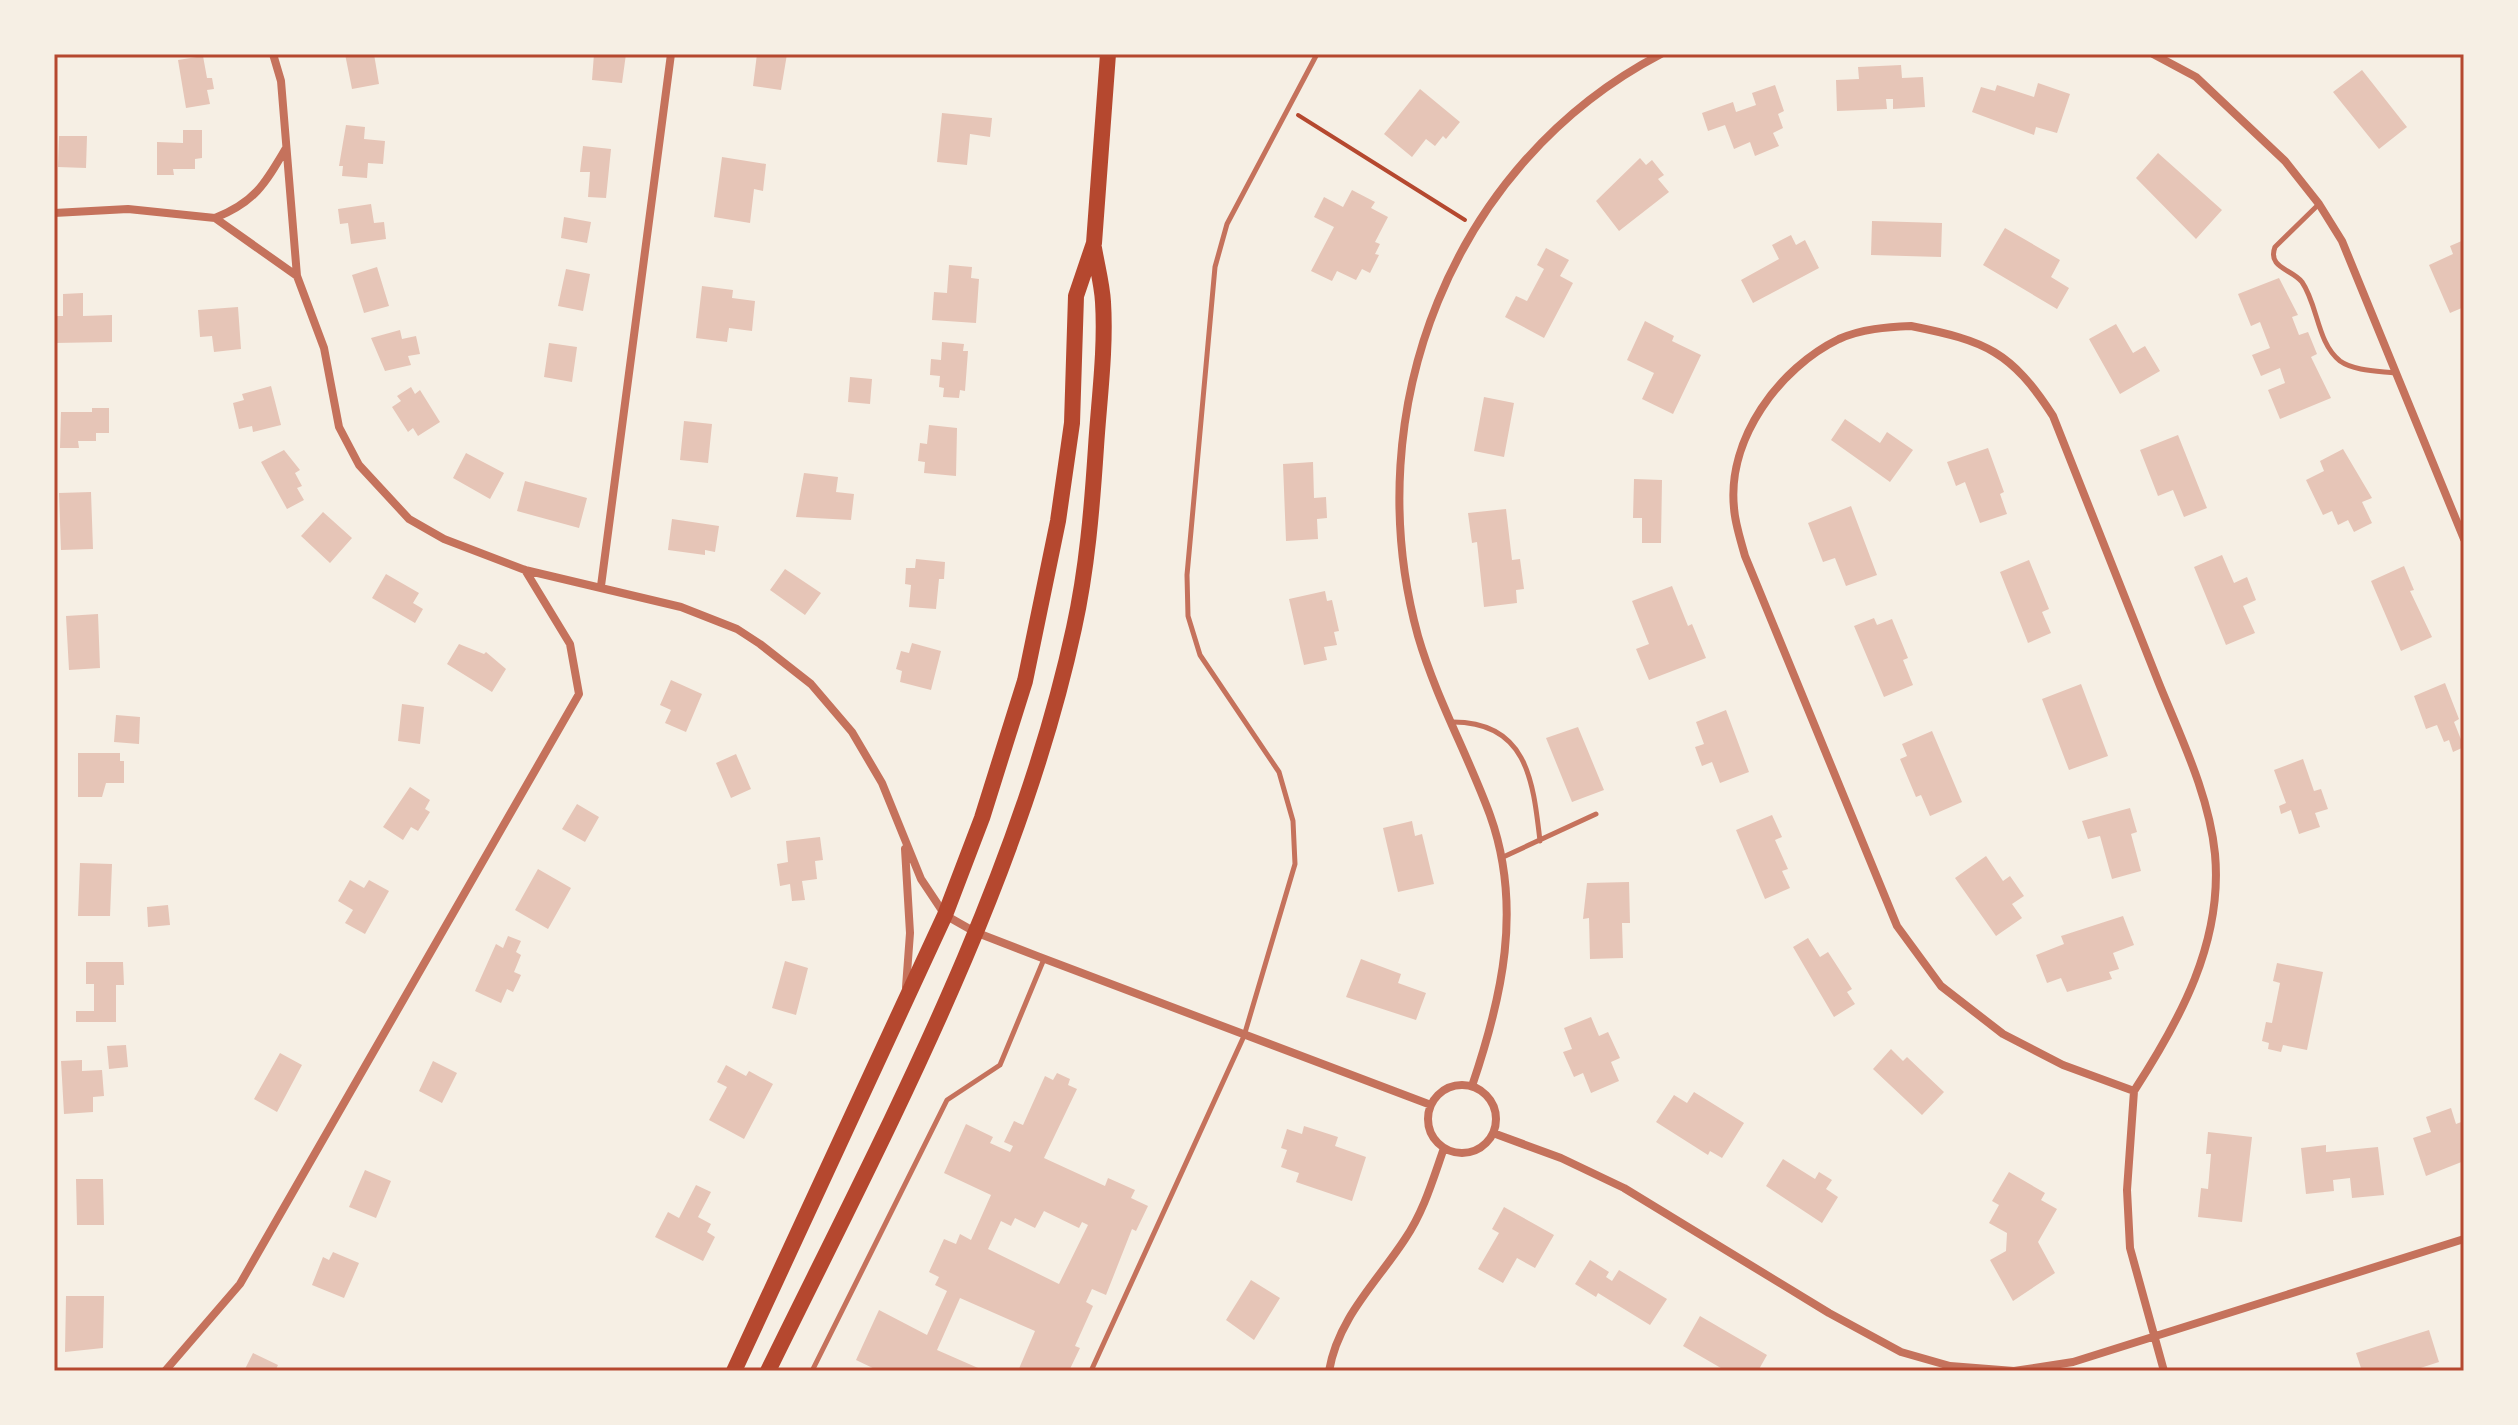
<svg xmlns="http://www.w3.org/2000/svg" width="2518" height="1425" font-family="'IBM Plex Serif',serif">
<rect width="100%" height="100%" fill="#f6efe4"/>
<path fill="#e6c5b7" fill-rule="evenodd" d="M345 54H374L379 84 352 89Z
M594 54H626L622 83 592 80Z
M757 54H787L781 90 753 86Z
M203 56 207 78H212L214 89 207 90 210 104 186 108 178 60Z
M1901 65 1902 78 1923 77 1925 107 1893 109V99H1886L1887 109 1837 111 1836 80 1859 79 1858 67Z
M2362 70 2407 127 2379 149 2333 92Z
M2038 83 2070 94 2057 133 2036 127 2034 135 1972 112 1981 87 1995 91 1997 85 2034 97Z
M1775 85 1784 111 1778 114 1783 128 1773 133 1779 146 1755 156 1750 142 1734 149 1725 125 1708 131 1702 113 1733 102 1736 112 1756 105 1752 93Z
M1420 89 1460 122 1446 139 1443 136 1435 146 1426 139 1412 157 1384 134Z
M942 113 992 118 990 137 970 134 967 165 937 162Z
M346 125 365 127 364 139 385 141 383 164 368 163 367 178 342 176 343 166H339Z
M183 130H202V158L195 159V169H173L174 175H157V142L183 143Z
M59 136H87L86 168 58 167Z
M583 146 611 149 606 198 588 197 590 172H580Z
M2158 153 2222 210 2196 239 2136 178Z
M722 157 766 164 763 191 754 189 750 223 714 217Z
M1640 158 1646 165 1652 160 1664 175 1658 179 1669 192 1619 231 1596 201Z
M1352 190 1375 202 1371 208 1388 217 1375 242 1380 244 1375 254 1379 255 1370 273 1362 269 1356 280 1337 271 1332 281 1311 271 1334 227 1314 217 1324 197 1343 207Z
M371 204 374 223 384 222 386 239 351 244 348 223 340 224 338 209Z
M564 217 591 222 587 243 561 238Z
M1872 221 1942 223 1941 257 1871 255Z
M2005 228 2060 260 2051 277 2069 288 2057 309 1983 265Z
M1791 235 1796 245 1805 240 1819 268 1753 303 1741 280 1779 259 1772 245Z
M2464 240V307L2450 313 2429 265 2453 254 2450 246Z
M1546 248 1569 260 1560 276 1573 283 1544 338 1505 317 1516 296 1527 301 1544 269 1537 265Z
M949 265 972 267 971 278 979 279 976 323 932 320 934 292 947 293Z
M377 267 389 306 364 313 352 275Z
M566 269 590 274 583 311 558 306Z
M2279 278 2298 315 2292 317 2299 335 2308 332 2317 354 2311 357 2331 398 2280 419 2268 390 2285 383 2280 368 2261 376 2252 355 2270 348 2260 322 2251 326 2238 294Z
M702 286 733 290 732 298 755 301 752 331 729 328 727 342 696 338Z
M83 293V316L112 315V342L54 343V316H63V294Z
M238 307 241 349 214 352 212 336 200 337 198 310Z
M1645 321 1674 336 1672 341 1701 355 1673 414 1642 399 1654 373 1627 360Z
M2116 324 2133 353 2145 346 2160 371 2120 394 2089 339Z
M400 330 402 339 416 336 420 354 408 356 411 365 385 371 371 338Z
M942 342 964 344 963 351H968L965 391 960 390 959 398 943 397 944 388 939 387 940 376 930 375 931 359 941 360Z
M549 343 577 347 572 382 544 377Z
M850 377 872 379 870 404 848 402Z
M271 386 281 425 253 432 252 426 239 429 233 403 244 400 242 394Z
M411 387 415 394 420 390 440 422 418 436 413 428 408 432 392 407 401 401 397 396Z
M1484 397 1514 403 1504 457 1474 451Z
M92 408H109V433H96V441H78L79 448H60L61 412H92Z
M1845 419 1880 443 1887 432 1913 450 1890 482 1831 440Z
M684 421 712 424 708 463 680 460Z
M929 425 957 428 956 476 924 473 925 462 918 461 920 443 927 444Z
M2178 435 2207 508 2184 517 2173 490 2158 496 2140 450Z
M1988 448 2004 492 2000 494 2007 514 1980 523 1965 482 1956 486 1947 462Z
M2343 449 2372 498 2362 502 2372 523 2354 532 2348 520 2338 525 2332 511 2323 515 2306 480 2324 471 2320 461Z
M284 450 300 470 295 473 302 486 297 488 304 500 287 509 261 462Z
M466 453 504 473 490 499 453 478Z
M1313 462 1314 498 1326 497 1327 518 1317 519 1318 539 1286 541 1283 464Z
M804 473 838 477 836 492 854 494 851 520 796 517Z
M1634 479 1662 480 1661 543H1642V518H1633Z
M525 481 587 498 579 528 517 511Z
M91 492 93 549 61 550 59 493Z
M1851 506 1877 575 1846 586 1835 558 1823 562 1808 523Z
M1506 509 1512 560 1520 559 1524 589 1516 590 1517 603 1484 607 1477 542 1472 543 1468 513Z
M323 512 352 538 330 563 301 536Z
M672 519 719 526 715 552 705 550V555L668 550Z
M2222 555 2234 583 2247 577 2256 600 2243 606 2255 633 2226 645 2194 567Z
M916 559 945 562 944 579H939L936 609 909 607 911 585 905 584 906 568H915Z
M2029 560 2049 609 2042 612 2051 633 2028 643 2000 572Z
M2404 566 2414 590 2410 591 2432 637 2401 651 2371 581Z
M785 569 821 593 805 615 770 590Z
M386 574 419 593 413 603 423 609 415 623 372 598Z
M1672 586 1688 626 1692 624 1706 658 1649 680 1636 649 1649 644 1632 601Z
M1325 591 1327 601 1332 600 1339 631 1334 632 1337 645 1324 647 1327 660 1304 665 1289 599Z
M98 614 100 668 69 670 66 616Z
M1874 618 1877 625 1892 619 1908 658 1903 660 1913 685 1884 697 1854 626Z
M912 643 941 651 931 690 900 682 902 671 896 669 901 651 909 653Z
M459 644 484 654 486 652 506 669 492 692 447 664Z
M671 680 702 694 686 732 665 723 671 710 660 705Z
M2445 683 2459 719 2454 722 2464 747 2453 752 2449 740 2444 742 2437 725 2426 729 2414 696Z
M2081 684 2108 756 2069 770 2042 699Z
M402 704 424 707 420 744 398 741Z
M1726 710 1749 772 1720 783 1712 762 1702 766 1695 747 1704 744 1696 722Z
M116 715 140 717 139 744 114 742Z
M1578 727 1604 790 1572 802 1546 738Z
M1932 731 1962 802 1930 816 1921 795 1916 797 1900 759 1907 756 1902 744Z
M78 753H120V761H124V783H106L102 797H78Z
M736 754 751 789 731 798 716 763Z
M2303 759 2314 791 2321 789 2328 809 2315 813 2320 827 2299 834 2291 810 2281 814 2279 806 2286 803 2274 770Z
M410 787 430 800 425 809 430 812 418 831 411 827 403 840 383 827Z
M577 804 599 817 585 842 562 829Z
M2130 808 2137 832 2131 834 2141 871 2112 879 2100 836 2088 839 2082 821Z
M1772 815 1782 837 1775 840 1788 869 1782 871 1790 888 1765 899 1736 830Z
M1412 821 1415 836 1422 834 1434 884 1398 892 1383 828Z
M820 837 823 860 815 861 817 879 802 881 805 900 792 901 790 884 780 886 777 864 788 862 786 841Z
M1986 856 2003 881 2010 876 2024 896 2012 904 2022 918 1996 936 1955 878Z
M80 863 112 864 110 916H78Z
M538 869 571 888 548 929 515 910Z
M350 880 364 888 369 880 389 891 365 934 345 923 353 910 338 901Z
M1629 882 1630 923H1622L1623 958 1590 959 1589 918 1583 919 1587 883Z
M168 905 170 925 148 927 147 907Z
M2123 916 2134 945 2113 953 2119 969 2109 972 2112 979 2067 992 2061 978 2047 983 2036 955 2064 944 2061 936Z
M508 936 521 941 516 952 521 955 514 972 521 975 513 992 507 989 501 1003 475 991 496 944 503 948Z
M1808 938 1820 957 1828 952 1852 989 1847 992 1855 1004 1834 1017 1793 947Z
M1361 959 1401 974 1398 983 1426 993 1416 1020 1346 997Z
M785 961 808 968 796 1015 772 1008Z
M86 962H123L124 985H116V1022H76V1011H94V984H86Z
M2277 963 2323 972 2307 1050 2283 1045 2281 1052 2268 1049 2269 1043 2262 1041 2266 1022 2272 1023 2280 983 2273 981Z
M1591 1017 1599 1036 1608 1032 1620 1058 1611 1062 1619 1081 1591 1093 1583 1073 1574 1077 1563 1052 1572 1049 1564 1028Z
M126 1045 128 1067 109 1069 107 1046Z
M1891 1049 1903 1061 1907 1057 1944 1092 1922 1115 1873 1069Z
M280 1053 302 1065 277 1112 254 1099Z
M82 1060V1071L102 1070 104 1096 93 1097V1112L64 1114 61 1061Z
M433 1061 457 1073 442 1103 419 1091Z
M726 1065 746 1076 749 1071 773 1084 744 1139 709 1120 727 1087 717 1082Z
M1057 1073 1070 1079 1068 1085 1077 1089 1044 1158 1105 1186 1108 1178 1135 1190 1131 1198 1148 1206 1136 1231 1132 1229 1106 1295 1092 1289 1086 1302 1093 1306 1075 1346 1080 1348 1069 1371H1018L1035 1331 960 1298 937 1350 985 1371H879L856 1360 879 1310 927 1335 947 1291 935 1285 939 1277 929 1272 944 1239 956 1244 960 1234 971 1240 991 1195 944 1173 966 1124 993 1137 990 1143 1010 1152 1013 1146 1004 1142 1014 1121 1023 1125 1045 1076 1053 1080ZM1044 1211 1079 1228 1082 1222 1088 1225 1059 1284 988 1249 1001 1221 1011 1226 1015 1218 1035 1228Z
M1694 1092 1744 1123 1722 1158 1710 1151 1708 1155 1656 1122 1674 1095 1687 1103Z
M2451 1108 2456 1124 2464 1121V1161L2426 1176 2413 1138 2431 1132 2426 1117Z
M1304 1126 1338 1137 1335 1146 1366 1157 1352 1201 1296 1182 1299 1173 1281 1167 1287 1150 1281 1148 1287 1129 1302 1134Z
M2208 1132 2252 1137 2242 1222 2198 1217 2201 1188 2208 1189 2211 1154H2206Z
M2326 1145V1152L2378 1147 2384 1195 2352 1198 2350 1178 2333 1180 2334 1191 2306 1194 2301 1148Z
M1783 1159 1815 1179 1819 1172 1832 1180 1826 1189 1838 1197 1822 1223 1766 1186Z
M365 1170 391 1181 376 1218 349 1207Z
M2009 1172 2045 1193 2041 1200 2057 1209 2038 1242 2055 1273 2013 1301 1990 1260 2006 1251 2007 1233 1989 1223 1999 1205 1992 1201Z
M76 1179H103L104 1225H77Z
M696 1185 711 1192 698 1217 711 1224 707 1232 715 1237 703 1261 655 1237 668 1212 679 1218Z
M1504 1207 1554 1235 1535 1268 1517 1258 1503 1283 1478 1269 1499 1233 1492 1229Z
M333 1252 359 1263 344 1298 312 1285 323 1257 329 1260Z
M1590 1260 1609 1272 1606 1277 1612 1281 1619 1270 1667 1299 1650 1325 1598 1293 1596 1297 1575 1284Z
M1251 1280 1280 1298 1254 1340 1226 1320Z
M66 1296H104L103 1348 65 1352Z
M1700 1316 1767 1355 1758 1371H1726L1683 1346Z
M2429 1330 2439 1362 2411 1371H2362L2356 1353Z
M253 1353 278 1365 275 1371H244Z"/>
<g fill="none" stroke-linecap="round" stroke-linejoin="round">
<path stroke="#b5482f" stroke-width="4" d="M1298 115 1465 220"/>
<path stroke="#c5725c" stroke-width="5" d="M2319 204 2275 247C2267 268 2292 269 2302 282 2318 305 2317 343 2340 361 2354 371 2379 371 2395 373
M1451 722C1527 721 1533 780 1540 841
M1501 858 1596 814
M812 1371 947 1100 1000 1065 1044 959
M1091 1371 1244 1036 1295 864 1293 821 1279 772 1200 655 1188 616 1187 575 1215 267 1227 224 1317 54"/>
<path stroke="#c5725c" stroke-width="8" d="M273 54 281 81 297 276
M2153 54 2196 77 2285 161 2319 204 2342 241 2464 539
M54 213 128 209 215 218 297 276 324 348 339 427 359 465 409 519 444 539 525 570 681 607 737 629 760 644 811 684 852 732 882 783 921 879 945 915 975 932 1037 956 1431 1105
M215 218C255 202 265 184 286 148
M1911 326C1986 341 2011 351 2053 416 2088 504 2123 593 2158 681 2180 736 2209 794 2215 854 2223 942 2180 1020 2134 1091L2063 1065 2003 1034 1941 986 1897 926 1745 556C1741 541 1735 524 1734 508 1727 439 1779 368 1839 339 1861 329 1887 327 1911 326Z
M601 586 671 54
M905 849 910 933 906 987
M1428 1119a34 34 0 1 1 68 0a34 34 0 1 1-68 0Z
M1472 1086C1502 998 1523 907 1490 815 1468 755 1436 698 1418 636 1356 411 1452 163 1661 54
M2134 1091 2127 1190 2130 1248 2164 1371
M1493 1133 1561 1158 1624 1188 1829 1313 1901 1352 1950 1366 2014 1371 2073 1362 2464 1239
M165 1371 240 1284 579 694 570 644 525 570
M1329 1371C1338 1318 1377 1282 1405 1239 1424 1211 1433 1179 1444 1148"/>
<path stroke="#b5482f" stroke-width="16" d="M734 1371 945 915 982 818 1025 681 1058 521 1072 423 1076 296 1094 243 1108 54
M768 1371C883 1136 1019 884 1074 628 1087 569 1092 508 1096 447 1099 400 1106 349 1103 302 1102 284 1097 266 1094 248"/>
</g>
<rect width="2518" height="1425" fill="none" stroke="#f6efe4" stroke-width="112"/>
<rect x="56" y="56" width="2406" height="1313" fill="none" stroke="#b5482f" stroke-width="3"/>
</svg>
